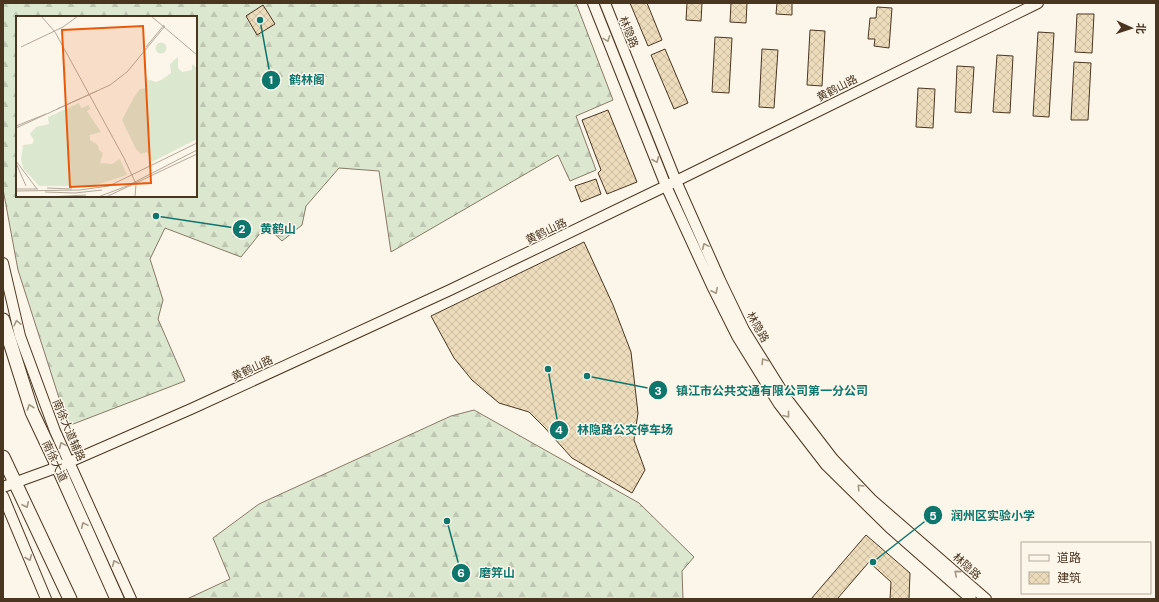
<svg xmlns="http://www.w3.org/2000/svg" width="1159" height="602" font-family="'DM Sans','Noto Sans SC',sans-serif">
<defs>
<pattern id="forest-firs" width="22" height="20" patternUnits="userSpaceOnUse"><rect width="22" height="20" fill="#dce7d0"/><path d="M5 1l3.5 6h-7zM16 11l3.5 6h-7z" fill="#bec7b2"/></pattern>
<pattern id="building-cross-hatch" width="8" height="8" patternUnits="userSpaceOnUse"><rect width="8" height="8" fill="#ecdcbc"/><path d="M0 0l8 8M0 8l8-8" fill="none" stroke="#ccbda1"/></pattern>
</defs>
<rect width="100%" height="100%" fill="#fbf6e9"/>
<path fill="url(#forest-firs)" stroke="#887966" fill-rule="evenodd" d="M3 3H576L613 100 576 116 596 170 570 181 558 155 391 252 379 171 339 168 306 206 302 225 282 241 266 226 241 257 165 228 150 259 163 300 158 319 185 381 68 426 18 270 3 189ZM17 17H196V196H17Z
M474 410 639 503 694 557 682 571 683 599H187L230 579 213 538 259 504 451 416Z"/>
<path fill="url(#building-cross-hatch)" stroke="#4a3520" d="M630 3H647L662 40 648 46Z
M687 3H702L701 21 686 20Z
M731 3H747L746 23 730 22Z
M777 3H792V15L776 14Z
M263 5 275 24 257 35 246 16Z
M877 7 892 8 889 48 874 46 875 39H868L870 18H876Z
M1077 14H1094L1092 53 1075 52Z
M810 30 825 31 822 86 807 85Z
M1038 32 1054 33 1049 117 1033 116Z
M715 37 732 38 729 93 712 92Z
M665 49 688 103 674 109 651 55Z
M762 49 778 50 774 108 759 107Z
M997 55 1013 56 1010 113 993 112Z
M1074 62 1091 63 1088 120H1071Z
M957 66 974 67 971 113 955 112Z
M918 88 935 89 933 128 916 127Z
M608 110 637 182 607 194 598 173 601 170 582 120Z
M596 179 601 194 581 202 575 186Z
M584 242 613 305 631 352 638 413 634 440 645 470 632 493 572 458 545 428 529 412 499 403 472 380 454 358 431 316Z
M866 535 910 573 909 599H890L891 582 869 562 838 598 839 599H811Z"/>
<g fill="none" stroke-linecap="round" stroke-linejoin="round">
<g stroke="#4a3520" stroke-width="12">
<path id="minor" d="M593 3 666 186 712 286 737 336 779 404 826 465 890 528 971 599
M605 3 676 181 720 280 744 330 787 399 833 459 871 499 986 599
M3 263 20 336 55 431 131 599
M3 487 58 467 191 409 450 290 666 186 1038 3
M3 496 46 599"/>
</g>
<g stroke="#4a3520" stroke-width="15">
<path id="major" d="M3 320 32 412 58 467 117 599
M3 457 70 599"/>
</g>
<use href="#minor" stroke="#fbf6e9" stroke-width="10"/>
<use href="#major" stroke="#fbf6e9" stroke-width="13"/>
</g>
<defs><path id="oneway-chevron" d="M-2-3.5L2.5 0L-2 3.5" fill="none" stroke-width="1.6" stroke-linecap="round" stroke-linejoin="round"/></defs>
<g stroke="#a29684">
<use href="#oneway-chevron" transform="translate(607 39) rotate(69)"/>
<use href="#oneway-chevron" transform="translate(656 160) rotate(68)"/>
<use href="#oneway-chevron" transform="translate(705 246) rotate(-114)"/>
<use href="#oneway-chevron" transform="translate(715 291) rotate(64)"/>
<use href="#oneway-chevron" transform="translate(17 323) rotate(-103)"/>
<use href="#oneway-chevron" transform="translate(764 361) rotate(-122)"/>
<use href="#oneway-chevron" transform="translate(30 407) rotate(-109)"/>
<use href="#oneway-chevron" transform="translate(787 415) rotate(52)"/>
<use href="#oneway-chevron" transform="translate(62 445) rotate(-114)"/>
<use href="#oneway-chevron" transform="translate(860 487) rotate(-134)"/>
<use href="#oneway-chevron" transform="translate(26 505) rotate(65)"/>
<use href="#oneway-chevron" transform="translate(84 525) rotate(-114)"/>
<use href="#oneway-chevron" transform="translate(29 558) rotate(67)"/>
<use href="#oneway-chevron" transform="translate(115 563) rotate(-114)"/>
<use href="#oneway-chevron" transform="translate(957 573) rotate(-139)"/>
</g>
<g text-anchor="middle" stroke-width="3" stroke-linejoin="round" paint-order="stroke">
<g font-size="11" fill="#4a3520" stroke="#fbf6e9">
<text transform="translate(629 32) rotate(68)" y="4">林隐路</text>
<text transform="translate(837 88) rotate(-27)" y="4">黄鹤山路</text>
<text transform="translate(546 231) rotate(-26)" y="4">黄鹤山路</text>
<text transform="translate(758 327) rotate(60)" y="4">林隐路</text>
<text transform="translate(252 368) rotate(-25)" y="4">黄鹤山路</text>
<text transform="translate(69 430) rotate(67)" y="4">南徐大道辅路</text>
<text transform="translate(55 461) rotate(65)" y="4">南徐大道</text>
<text transform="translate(967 566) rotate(42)" y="4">林隐路</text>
</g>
</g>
<g transform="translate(16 16)">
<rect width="181" height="181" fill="#fbf6e9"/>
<path d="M162 41V52L166 56 176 54V48L181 52V123L136 146 131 136 125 138 120 133 106 104 118 81 124 73 132 72 129 69 131 63 140 66 147 63 155 57 154 48ZM63 87 65 92 73 89 74 93 71 95 85 116 74 119V124L82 129 83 134 87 137 84 147 96 148 104 143 111 159 77 170H23L7 152 5 143 7 129 16 128 18 124 14 118 20 111 33 108 32 101Z" fill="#dce7d0"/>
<path d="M139.5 32a5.5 5.5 0 1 1 11 0a5.5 5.5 0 1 1-11 0Z" fill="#dce7d0"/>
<path fill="none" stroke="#b4a999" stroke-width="1" d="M25 0 39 16 108 142 120 168 119 181M135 0 181 39M5 31 47 11 62 0M130 31 148 9M41 93 81 75M0 110 30 98M0 112 94 69 111 56 149 10M0 145 21 173M0 147 10 170M31 172 56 173M0 173H22M0 175 64 174 93 170 181 127M29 176 59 177 86 174M32 181 70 179M82 181 111 170 181 134M90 181 181 138"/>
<path fill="#e8590c" fill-opacity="0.15" stroke="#e8590c" stroke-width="2" d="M127 10 135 167 54 171 46 14Z"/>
<rect width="181" height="181" fill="none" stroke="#4a3520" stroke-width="2"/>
</g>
<path fill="none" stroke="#0f766e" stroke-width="1.5" d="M260 20L271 80M156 216L242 229M587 376L658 390M548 369L559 430M873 562L933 515M447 521L461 573"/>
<g fill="#0f766e" stroke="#fbf6e9" stroke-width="1.5">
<circle cx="260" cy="20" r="4"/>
<circle cx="156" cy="216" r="4"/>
<circle cx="587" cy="376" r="4"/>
<circle cx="548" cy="369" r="4"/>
<circle cx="873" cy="562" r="4"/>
<circle cx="447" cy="521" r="4"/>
<circle cx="271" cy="80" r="10"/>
<circle cx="242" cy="229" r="10"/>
<circle cx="658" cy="390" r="10"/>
<circle cx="559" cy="430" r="10"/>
<circle cx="933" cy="515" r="10"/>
<circle cx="461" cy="573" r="10"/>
</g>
<g font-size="12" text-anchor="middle" font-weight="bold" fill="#fff">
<text x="271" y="84">1</text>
<text x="242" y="233">2</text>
<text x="658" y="395">3</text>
<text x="559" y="434">4</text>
<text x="933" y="520">5</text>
<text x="461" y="577">6</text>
</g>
<g font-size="12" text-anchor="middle" font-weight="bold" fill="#0f766e" stroke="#fbf6e9" stroke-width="3" stroke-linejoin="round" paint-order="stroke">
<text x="307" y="84">鹤林阁</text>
<text x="278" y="233">黄鹤山</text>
<text x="772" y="395">镇江市公共交通有限公司第一分公司</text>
<text x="625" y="434">林隐路公交停车场</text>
<text x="993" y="520">润州区实验小学</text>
<text x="497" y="577">磨笄山</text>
</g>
<rect width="1159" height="602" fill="none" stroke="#4a3520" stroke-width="8"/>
<rect x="1021" y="542" width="130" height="52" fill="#fbf6e9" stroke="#b4a999"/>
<rect x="1029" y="555" width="20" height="6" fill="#fbf6e9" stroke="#b4a999"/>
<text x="1057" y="562" font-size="12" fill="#4a3520">道路</text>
<rect x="1029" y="572" width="20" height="12" fill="url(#building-cross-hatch)" stroke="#b4a999"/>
<text x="1057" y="582" font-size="12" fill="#4a3520">建筑</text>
<g transform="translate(1131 28) rotate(93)" stroke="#fbf6e9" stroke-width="3" paint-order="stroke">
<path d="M0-3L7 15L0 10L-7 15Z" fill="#4a3520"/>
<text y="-6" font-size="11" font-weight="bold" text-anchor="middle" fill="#4a3520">北</text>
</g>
</svg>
